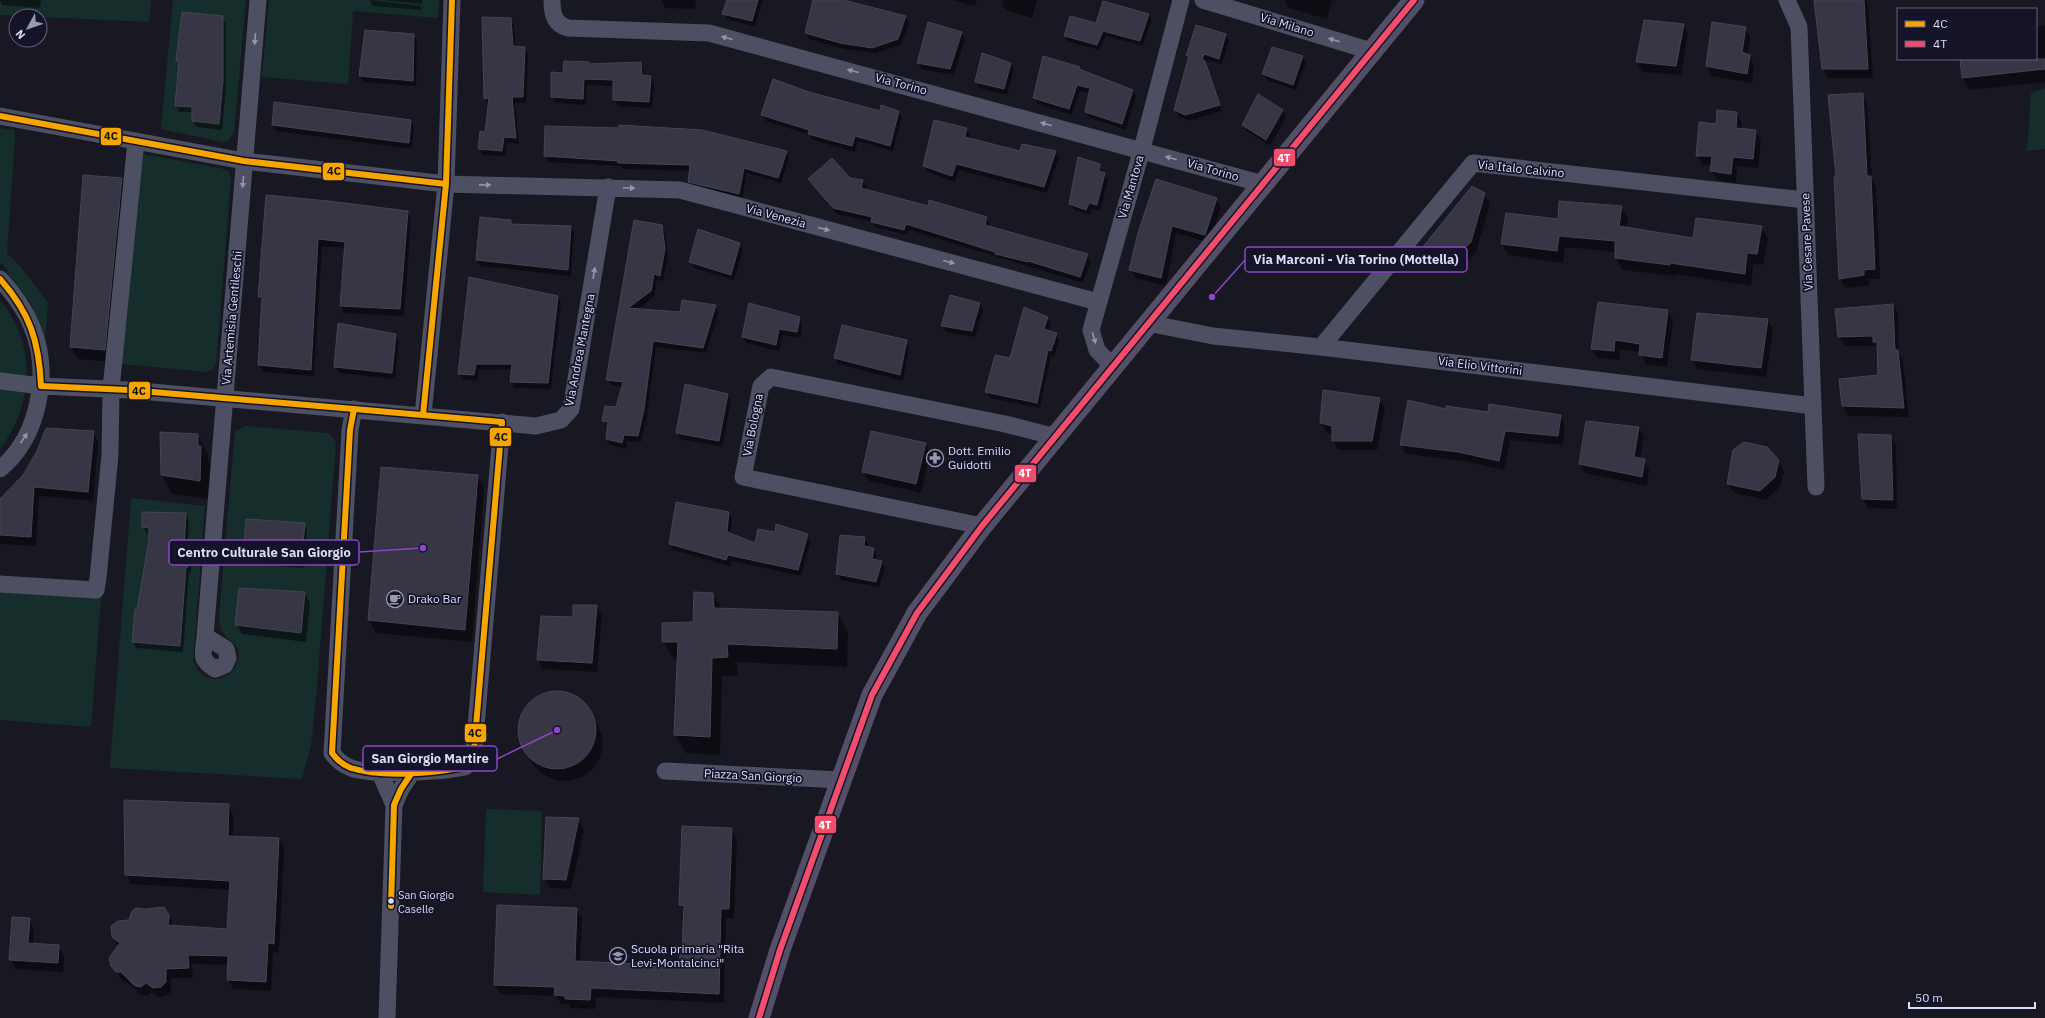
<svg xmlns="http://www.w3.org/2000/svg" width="2045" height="1018" font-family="'IBM Plex Sans',sans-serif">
<rect width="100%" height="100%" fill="#181822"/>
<path fill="#162e2b" d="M0 0H151L149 22 0 15Z
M173 0H246L234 133 229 140 223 142 161 129Z
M269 0H439L438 18 353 11 348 84 262 77Z
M2045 88V149L2027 151 2031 93Z
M0 128 14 130 15 139 7 253 20 266 46 300 48 304 45 339 31 303 9 277 7 269 0 262Z
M137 153 224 169 229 172 231 178 216 364 213 369 207 372 121 364Z
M0 300C37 344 34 404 0 449Z
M246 426 328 433 336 442 317 687 311 745 302 779 110 768 131 498 205 506 193 661C197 668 200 674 207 677 221 685 238 670 239 656 240 645 230 642 224 634 220 629 220 623 219 616L235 431Z
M0 589 101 596 91 727 0 720Z
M486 809 542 811 540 895 483 892Z"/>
<path fill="#0007" fill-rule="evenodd" d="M0 0H41L40 8 2 5Z
M370 0 421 6V10L373 6Z
M383 0H422V4Z
M662 0H696L695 9 665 8Z
M728 0H763L755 27 727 19 724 13Z
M814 0H839L906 17 909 23 901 45 876 53 844 49 809 39 806 33Z
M952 0H977L975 6Z
M1003 0H1037L1032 18 1006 10 1002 4Z
M1285 0H1332L1327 19 1288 8Z
M1815 0H1866L1868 4 1873 78H1828L1823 69Z
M1149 14 1152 20 1143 46 1106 36 1100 50 1068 42 1065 36 1096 24Z
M222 17 226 23V87L222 130 197 127 193 121V112H180L176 106 179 65 177 61Z
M510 19 514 25 515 47 524 48 528 54 526 103H515L519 144 507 143 505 156 483 155 479 149 486 133 489 104 484 98Z
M1645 21 1683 25 1688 34 1681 75 1642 72 1637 62Z
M1713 23 1745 28 1750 38 1748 55 1754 65 1752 83 1712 76 1707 66Z
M2045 25V82L1970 90 1963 78 1961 59H2036V26Z
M962 33 965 39 954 75 921 69 918 63Z
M1225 34 1229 40 1222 64 1208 60 1206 64 1222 111 1189 121 1179 116 1175 110 1189 60 1187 56Z
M413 35 417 41 416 86 363 82 360 76Z
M1272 48 1303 57 1306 63 1296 90 1267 80 1263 74Z
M589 63 590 65 641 63 644 70 645 76 651 77 654 83 652 108 618 106 614 100V86L587 85 586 105 555 103 552 97 564 74Z
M1011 64 1014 70 1007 95 979 88 976 82Z
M1079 68 1081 71 1133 90 1136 96 1126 130 1090 118 1086 112 1090 93 1080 91 1072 115 1038 104 1034 98Z
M774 80 809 93 881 112H898L902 118 893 151 858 141 855 152 813 140 810 135 766 121 762 115Z
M1862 94 1867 103 1872 179 1876 186 1880 279H1868L1869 285 1846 288 1840 279 1835 178H1837Z
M275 103 411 121 414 127 412 149 277 131 273 125Z
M1283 111 1286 117 1270 146 1247 131 1243 125Z
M1736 113 1742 123 1741 129 1755 131 1761 140 1758 168 1737 166 1736 183 1717 180 1711 171 1712 165H1703L1697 156 1717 125Z
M546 127 786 152 789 158 781 183 747 173 742 199 692 188 689 182 691 171 622 169 621 166 548 162 545 156Z
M967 129 970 135 969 139 1021 153 1055 152 1059 158 1047 193 959 170 955 182 928 172 924 166Z
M1099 165 1103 173 1108 180 1100 211 1093 209 1090 215 1074 210 1070 204Z
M122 179 129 192 112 362 78 359 71 347Z
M809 179H850L863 181 866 187V190L928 207 987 218 990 227 1087 255 1091 261 1083 283 909 230 907 235 875 227 872 222 837 214ZM861 185H863L861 193Z
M1157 180 1216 199 1221 207 1210 243 1176 233 1166 286 1135 278 1130 270Z
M1484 194 1490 204 1476 252 1461 267 1451 259 1443 270 1429 258 1423 249Z
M267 196 407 212 411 219 404 316 344 313 341 306 346 248 322 246 314 376 263 372 259 365 262 302 259 297Z
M1621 206 1628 218 1626 228 1694 239 1761 227 1768 239 1763 265 1753 264 1751 286 1676 274V276L1622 270 1616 258V252L1565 247 1563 263 1508 255 1502 244 1559 220Z
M511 221 513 225 571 227 574 233 571 276 481 266 477 260Z
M635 222 661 226 665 232 668 256 663 281 657 279 654 297 637 310 680 313 715 305 719 311 706 353 656 347 647 416 641 442 627 441 626 449 610 445 607 439 608 427 603 420 616 408 623 387 611 385 607 379Z
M739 244 743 250 734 280 694 268 691 261Z
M557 296 561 303 551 389 515 388 511 382 512 369 479 370 477 381 462 379 459 373Z
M951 296 980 304 983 310 975 337 946 332 942 326Z
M1599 303 1668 311 1673 321 1667 367 1646 364 1640 352 1620 349 1619 360 1598 358 1592 349Z
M750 305 799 318 802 324 801 338 783 335 779 351 746 343 743 337Z
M1893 305 1898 314 1899 354 1903 360 1909 417 1848 416 1843 406 1841 380 1879 376 1878 348 1876 346H1845L1839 337Z
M1047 317 1051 323 1049 332 1056 334 1059 340 1054 357 1051 355 1040 408 990 398 986 391 1010 359Z
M1768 320 1773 329 1766 377 1697 369 1692 359Z
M339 324 395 335 399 341 395 379 339 373 335 367Z
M906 341 909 347 903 381 838 364 835 358Z
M686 385 728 395 731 401 722 447 681 439 677 433Z
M1379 399 1385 408 1377 450H1338L1333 441V434L1327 433 1321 423Z
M1447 410 1560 416 1565 425 1563 445 1510 440 1504 470 1464 461 1406 454 1401 445Z
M1639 428 1644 437 1640 460H1644L1649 470 1647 486 1585 473 1580 464Z
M93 432 98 442 93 501 39 496 36 546 0 544V500L15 485 30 466Z
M161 433 198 435 208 454V461L211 465 210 499 172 494 162 475Z
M1890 436 1896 445 1897 509 1868 508 1863 499Z
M925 443 930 453 921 493 869 481 863 472Z
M1778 461 1784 471 1780 487 1766 500 1734 493 1728 484Z
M382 468 477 476 484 488 472 642 376 633 369 620Z
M728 512 732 519 730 534 756 545 776 533 807 535 811 541 801 576 732 561 730 566 673 550 670 543Z
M186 514 189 520 188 548 191 554V573H189L183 652 136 648 133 642 150 540V533H147L143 527Z
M304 524 307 530 304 568 248 564 244 558Z
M865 538 868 544V548L873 549 877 555 876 561 882 562 885 568 879 587 841 580 837 573Z
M304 593 310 602 306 642 242 634 236 625Z
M713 594 722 609 837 613 848 632 847 667 737 662 738 676H722L720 755 686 753 675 735 678 660H674L663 641 694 623Z
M596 606 602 616 597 672 543 669 538 660 574 618Z
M552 691 566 692 578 698 588 707 601 732 603 745 600 758 593 769 582 777 569 781 556 780 544 775 534 766 520 741 519 727 522 714 529 703 540 695Z
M228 805 233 815V837L279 839 284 848 279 953 273 952 271 991 233 989 228 979 229 965 192 964 193 978H171V992L166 996 159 997 152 992 147 996 141 995 127 982 123 981 112 966 119 947 113 936 168 915 174 926 228 930 230 890 131 884 126 874Z
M578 819 584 829 571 889 550 888 544 878Z
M731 829 737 839 734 918H726L724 1003 596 997 595 1009 571 1008 569 1005 561 1004 556 996 500 994 495 984 576 909 582 918 580 963 681 967 683 952 685 914 680 905Z
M29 919 34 929 33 945 58 946 64 956 63 972 16 969 10 960Z"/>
<path fill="#363644" stroke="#454355" d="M727 0H758L752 21 722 14Z
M813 0H843L906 16 898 39 872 48 840 43 805 33Z
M1814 0H1864L1868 69H1822Z
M1103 1 1149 14 1140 41 1103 31 1097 45 1064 36 1070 16 1096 23Z
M182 12 223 16V80L219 124 192 121V107L175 106 179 61H176Z
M482 17 511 18 513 46 525 47 523 97H512L516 138 504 137 502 151 478 149 480 131 485 132 489 98 484 99Z
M1644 20 1684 24 1676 66 1636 62Z
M928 22 962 32 950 69 917 63Z
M1712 22 1746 27 1742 52 1750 55 1747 74 1706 66Z
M1196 25 1226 34 1219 59 1204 54 1202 59 1205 61 1220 105 1185 115 1174 110 1189 56H1186Z
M365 30 414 34 413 81 359 76Z
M1272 47 1303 56 1293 85 1262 74Z
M982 53 1011 63 1004 89 975 82Z
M1043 56 1080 67 1079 69 1133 90 1122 124 1085 112 1090 88 1077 85 1069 109 1033 98Z
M1960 59H2045V69L1962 78Z
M564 61 589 62V64L641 62 642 75 651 76 649 102 613 100V80L584 79 583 99 551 97V72L563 73Z
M773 79 809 92 880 111 881 105 899 111 890 146 855 136 852 146 808 134 809 130 761 115Z
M1863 93 1867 176H1871L1875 269 1864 270V275L1839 279 1834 177H1836L1828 95Z
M1258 94 1283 110 1266 140 1242 125Z
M274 102 411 120 409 143 272 125Z
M1717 110 1737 112 1736 128 1756 130 1753 159 1733 157 1731 174 1710 171 1712 156H1696L1699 122 1716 124Z
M934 120 967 128 965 137 1020 151 1022 144 1056 151 1044 187 956 164 952 176 923 166Z
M619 125 702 130 787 151 778 178 744 168 739 194 688 182 690 165 618 163V161L544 156 545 126 619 128Z
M1078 157 1100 164 1099 171 1105 173 1097 205 1089 203 1086 210 1069 204Z
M832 158 850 178 863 180 861 188 928 206 929 200 987 217 985 225 1088 254 1080 277 1028 261V262L995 254V252L906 224 904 230 871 222 872 217 833 208 808 179Z
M83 175 122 178 105 350 70 347Z
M1156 179 1217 198 1205 235 1172 226 1161 278 1129 270 1138 233Z
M1472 186 1485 193 1471 242 1455 258 1445 250 1437 261 1422 248Z
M266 195 328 201 408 211 400 309 340 306 345 242 318 239 311 370 258 365 262 297H258Z
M1559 201 1622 206 1619 226 1693 238 1696 218 1762 226 1757 254 1747 253 1745 274 1670 263V265L1615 258V241L1559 236 1557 251 1501 244 1506 213 1558 219Z
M480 217 511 220V224L571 226 568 270 476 260Z
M634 220 662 225 665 249 660 276 654 274 651 291 628 308 680 312 682 300 716 305 703 348 653 341 644 409 638 436 624 435 622 443 606 439 608 422 602 421 605 406 616 407 623 382 606 380Z
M698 229 740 243 731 275 689 262Z
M469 277 558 296 548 383 510 382 512 364H476L474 375 458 374Z
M950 295 980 303 972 331 941 326Z
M1598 302 1668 310 1662 358 1639 355 1640 344 1615 340 1614 351 1591 349Z
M749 303 800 317 797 332 779 329 776 345 742 337Z
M1893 304 1895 350H1898L1904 408 1842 406 1839 379 1878 375 1877 342H1873V336L1838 337 1835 309Z
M1024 307 1048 317 1044 329 1057 333 1051 351 1048 350 1037 403 985 392 995 355 1010 358Z
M1697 313 1768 319 1761 368 1691 360Z
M338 323 396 334 392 373 334 367Z
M842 325 907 340 900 375 834 358Z
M685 384 728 394 719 441 676 433Z
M1323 390 1380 398 1372 441H1332V426L1320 423Z
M1408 400 1446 409V406L1488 412 1489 404 1561 415 1558 436 1505 431 1499 461 1458 452 1400 445Z
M1586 421 1639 427 1634 457 1645 459 1642 477 1579 464Z
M46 428 94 431 88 492 34 487 31 537 0 535V499L23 475 37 451Z
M871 431 926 443 916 484 862 472Z
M160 432 198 434V446H201L200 481 161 475Z
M1858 434 1891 435 1893 500 1862 499Z
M1744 442 1767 447 1779 460 1775 477 1760 491 1727 484 1733 450Z
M381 467 478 475 465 630 368 620Z
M676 502 729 512 727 532 755 543 758 529 775 532 776 524 808 534 798 570 728 555 726 560 669 544Z
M142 512 186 513 184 547H188V567H186L180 646 132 642 135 609H137L149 540V528L142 527Z
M246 519 305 523 301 563 243 558Z
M840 535 865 537 864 546 874 548 872 559 882 561 876 582 836 574Z
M239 588 305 592 301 633 235 625Z
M694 592 713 593 714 608 838 612 837 649 727 644 728 657 712 658 710 737 674 735 678 642H662V623L693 622Z
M573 605H597L592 663 537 660 541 616 573 617Z
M518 730a39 39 0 1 1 78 0a39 39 0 1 1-78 0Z
M124 800 229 804 228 836 279 838 274 944 268 943 266 982 227 980 228 956 188 955 189 968 166 969V982L161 987 153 988 146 983 141 987 135 986 121 972H116L111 966 109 958 120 943 112 937 111 926 118 921 129 920 132 911 136 908 146 909 164 907 169 915 168 925 227 929 230 881 125 875Z
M546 817 579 818 566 880 543 879Z
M682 826 732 828 729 909H721L719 994 591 988 590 1000 565 999V996L554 995 555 987 494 985 497 905 577 908 575 961 680 966V951H682L684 906 679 905Z
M12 917 30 918 28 943 59 945 58 963 9 960Z"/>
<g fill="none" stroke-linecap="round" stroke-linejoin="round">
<path stroke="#4d4f62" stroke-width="17" d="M552 0C552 14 554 24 568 28L709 33 1263 184
M1203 0 1371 51
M1787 0 1799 27 1816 487
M0 116 244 161 446 184 680 190 1098 302
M0 279C13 293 25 309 32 327 51 373 39 437 0 469
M1147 323 1213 336 1321 347 1813 406
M1321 347 1473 163 1805 200
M1113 367 1097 350 1091 330 1142 149 1181 0
M0 381 41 386 129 390 536 426 561 420 571 409 608 187
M354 409 350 430 332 753C337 760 343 765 351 768 373 776 442 772 465 767L474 750 502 422
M423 415 446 184 452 0
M982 526 743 477 761 386 771 377 1005 424 1056 437
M0 584 96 590 98 578 110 455 111 389 136 141
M205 636 226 649 228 658 225 665 215 669C198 658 204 654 205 636L258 0
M379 771 394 805
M665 771 840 780
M387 1018 394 805 401 789 413 771"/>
<path stroke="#544f67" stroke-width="21" d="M759 1018 780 950 872 695 917 613 982 526 1414 0"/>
<g stroke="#141327" stroke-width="9">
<path id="bus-1" d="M0 116 244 161 446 184
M0 279C30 313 39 341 41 386L129 390 354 409
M354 409 502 422 474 750 465 767C432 773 383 778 351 768 343 765 337 760 332 753L350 430Z
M423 415 446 184 452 0
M391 906 394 805 401 789 413 771"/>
</g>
<g stroke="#141327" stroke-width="9">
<path id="bus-2" d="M759 1018 780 950 872 695 917 613 982 526 1414 0"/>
</g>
<use href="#bus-1" stroke="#f7a600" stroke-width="6"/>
<use href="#bus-2" stroke="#f44d6c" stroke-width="6"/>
</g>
<defs><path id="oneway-solid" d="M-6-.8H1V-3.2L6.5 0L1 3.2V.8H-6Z"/></defs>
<g fill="#9496af">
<use href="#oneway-solid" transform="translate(727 38) rotate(-165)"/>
<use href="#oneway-solid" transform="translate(255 39) rotate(95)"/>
<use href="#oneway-solid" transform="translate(1334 40) rotate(-163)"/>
<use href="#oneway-solid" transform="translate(853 71) rotate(-165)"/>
<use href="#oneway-solid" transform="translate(1046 124) rotate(-165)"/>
<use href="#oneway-solid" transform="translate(1171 158) rotate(-164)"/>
<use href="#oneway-solid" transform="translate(243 182) rotate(95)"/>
<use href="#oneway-solid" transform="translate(485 185) rotate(1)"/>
<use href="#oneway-solid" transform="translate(629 188) rotate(2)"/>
<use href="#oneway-solid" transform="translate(824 229) rotate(15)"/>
<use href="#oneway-solid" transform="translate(949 262) rotate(15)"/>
<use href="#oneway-solid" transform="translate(594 273) rotate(-81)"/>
<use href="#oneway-solid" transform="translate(1094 338) rotate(74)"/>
<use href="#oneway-solid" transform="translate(24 438) rotate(-56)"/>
</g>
<defs>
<g id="pharmacy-ring" transform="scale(0.9)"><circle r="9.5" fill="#141327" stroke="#9797b0" stroke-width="1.5"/><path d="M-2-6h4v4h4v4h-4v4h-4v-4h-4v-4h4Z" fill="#9797b0"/></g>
<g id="cafe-ring" transform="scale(0.9)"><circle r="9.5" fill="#141327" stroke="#9797b0" stroke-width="1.5"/><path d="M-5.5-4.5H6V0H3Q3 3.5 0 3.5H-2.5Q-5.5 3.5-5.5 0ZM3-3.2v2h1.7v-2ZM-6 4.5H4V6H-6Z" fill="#9797b0"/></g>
<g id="school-ring" transform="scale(0.9)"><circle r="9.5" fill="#141327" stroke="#9797b0" stroke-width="1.5"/><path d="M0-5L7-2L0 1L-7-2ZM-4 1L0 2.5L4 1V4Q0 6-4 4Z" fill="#9797b0"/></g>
</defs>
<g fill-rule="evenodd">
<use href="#pharmacy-ring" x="935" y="458"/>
<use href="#cafe-ring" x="395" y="599"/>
<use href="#school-ring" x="618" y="956"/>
</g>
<circle fill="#dcdcfc" stroke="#141327" stroke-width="1.5" cx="391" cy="901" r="3.5"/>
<g text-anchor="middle" stroke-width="3.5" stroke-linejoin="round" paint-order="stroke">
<g font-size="11" fill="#dcdcfc" stroke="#141327" text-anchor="start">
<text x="398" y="899">San Giorgio<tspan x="398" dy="14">Caselle</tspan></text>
</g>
<g font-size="12" fill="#dcdcfc" stroke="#141327">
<text transform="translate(1287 25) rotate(17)" y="4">Via Milano</text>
<text transform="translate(901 84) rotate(15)" y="4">Via Torino</text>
<text transform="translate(1521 169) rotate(6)" y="4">Via Italo Calvino</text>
<text transform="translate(1213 170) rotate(16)" y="4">Via Torino</text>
<text transform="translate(1131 187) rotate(-74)" y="4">Via Mantova</text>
<text transform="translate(776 216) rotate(15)" y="4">Via Venezia</text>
<text transform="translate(1807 242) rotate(-92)" y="4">Via Cesare Pavese</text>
<text transform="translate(232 318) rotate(-85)" y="4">Via Artemisia Gentileschi</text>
<text transform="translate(580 350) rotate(-79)" y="4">Via Andrea Mantegna</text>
<text transform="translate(1480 366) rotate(7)" y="4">Via Elio Vittorini</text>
<text transform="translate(753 425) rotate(-79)" y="4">Via Bologna</text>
<text transform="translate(753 776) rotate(3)" y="4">Piazza San Giorgio</text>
</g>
<g font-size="12" fill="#dcdcfc" stroke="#141327" text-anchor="start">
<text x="948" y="455">Dott. Emilio<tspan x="948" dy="14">Guidotti</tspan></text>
<text x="408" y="603">Drako Bar</text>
<text x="631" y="953">Scuola primaria "Rita<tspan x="631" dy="14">Levi-Montalcinci"</tspan></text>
</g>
</g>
<path fill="none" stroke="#8a46c8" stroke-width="1.5" d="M1212 297L1245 260M423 548L359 552M557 730L497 759"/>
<g fill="#8a46c8" stroke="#141327" stroke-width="1.5">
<circle cx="1212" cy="297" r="4"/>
<circle cx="423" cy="548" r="4"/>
<circle cx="557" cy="730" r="4"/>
</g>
<g fill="#141327" stroke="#8a46c8" stroke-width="1.5">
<rect x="1245" y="247" width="222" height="25" rx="4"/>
<rect x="169" y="540" width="190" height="25" rx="4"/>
<rect x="363" y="746" width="134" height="25" rx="4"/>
</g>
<g font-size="13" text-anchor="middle" font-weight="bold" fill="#dcdcfc">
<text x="1356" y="264">Via Marconi - Via Torino (Mottella)</text>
<text x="264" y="557">Centro Culturale San Giorgio</text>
<text x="430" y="763">San Giorgio Martire</text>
</g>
<g stroke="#141327" stroke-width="1.5">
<rect x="100" y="127" width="22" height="19" rx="4" fill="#f7a600"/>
<rect x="1273" y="148" width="23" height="19" rx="4" fill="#f44d6c"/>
<rect x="322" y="162" width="23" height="19" rx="4" fill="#f7a600"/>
<rect x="128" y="381" width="23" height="19" rx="4" fill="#f7a600"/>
<rect x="489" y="427" width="23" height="20" rx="4" fill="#f7a600"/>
<rect x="1014" y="464" width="23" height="19" rx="4" fill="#f44d6c"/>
<rect x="464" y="723" width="23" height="20" rx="4" fill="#f7a600"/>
<rect x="814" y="815" width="23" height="19" rx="4" fill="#f44d6c"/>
</g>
<g font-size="11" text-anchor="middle" font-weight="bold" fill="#fff">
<text x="1284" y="162">4T</text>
<text x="1025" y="477">4T</text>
<text x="825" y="829">4T</text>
</g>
<g font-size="11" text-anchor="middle" font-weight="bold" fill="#111">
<text x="111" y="140">4C</text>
<text x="334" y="175">4C</text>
<text x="139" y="395">4C</text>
<text x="501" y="441">4C</text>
<text x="475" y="737">4C</text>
</g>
<rect x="1897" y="8" width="140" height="52" fill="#141327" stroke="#64637c"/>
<rect x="1905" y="21" width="20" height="6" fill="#f7a600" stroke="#64637c"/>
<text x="1933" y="28" font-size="12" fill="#dcdcfc">4C</text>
<rect x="1905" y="41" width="20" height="6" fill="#f44d6c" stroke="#64637c"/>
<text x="1933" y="48" font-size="12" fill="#dcdcfc">4T</text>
<g transform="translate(28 28) rotate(230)"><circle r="19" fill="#141327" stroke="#64637c"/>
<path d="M0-3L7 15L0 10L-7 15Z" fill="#9797b0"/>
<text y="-6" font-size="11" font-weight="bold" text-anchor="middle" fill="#dcdcfc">N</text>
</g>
<path d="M1909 1002v6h126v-6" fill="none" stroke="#dcdcfc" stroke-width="2"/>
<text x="1915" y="1002" font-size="12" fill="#dcdcfc" stroke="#141327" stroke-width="3" paint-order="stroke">50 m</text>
</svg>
